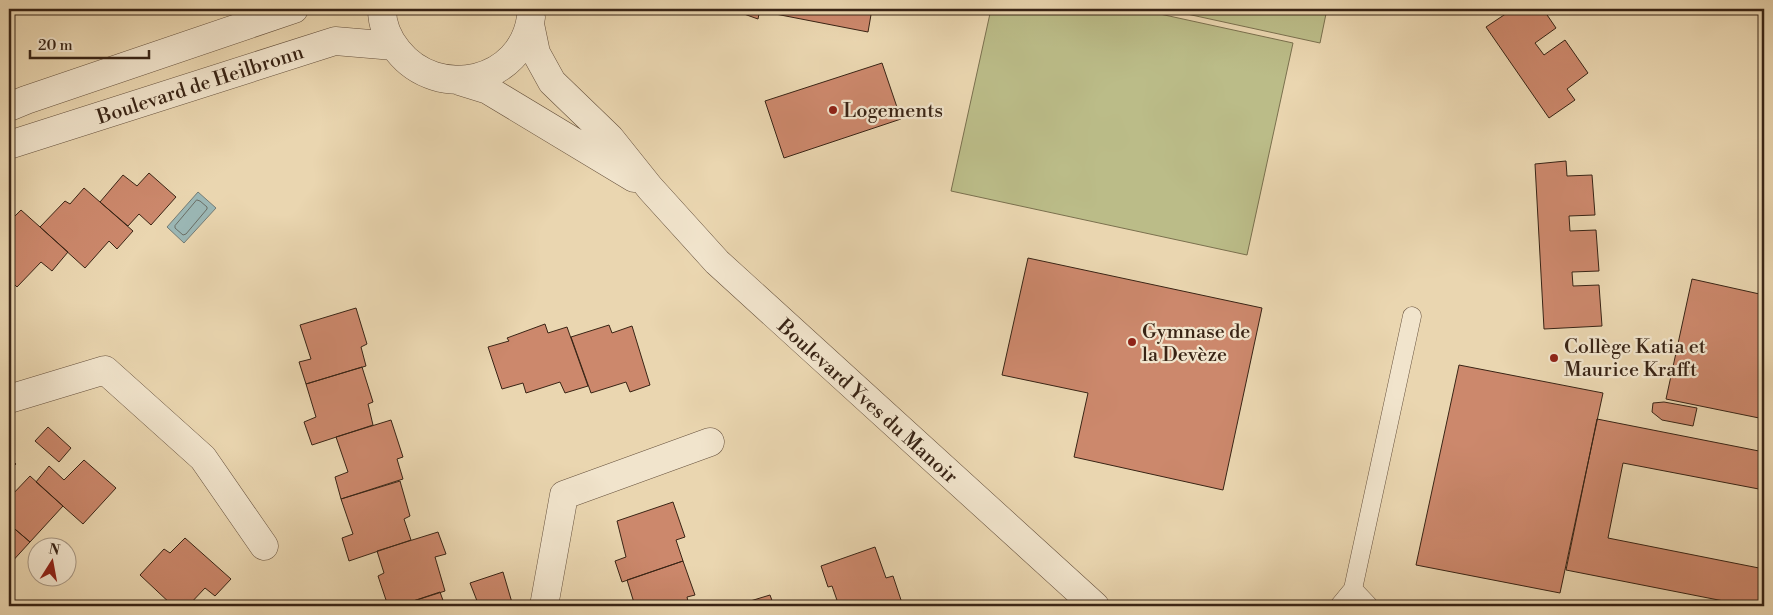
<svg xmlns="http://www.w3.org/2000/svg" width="1773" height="615" font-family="'Libre Bodoni',serif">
<rect width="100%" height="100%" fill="#ead6b0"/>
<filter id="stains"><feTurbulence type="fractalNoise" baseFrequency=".004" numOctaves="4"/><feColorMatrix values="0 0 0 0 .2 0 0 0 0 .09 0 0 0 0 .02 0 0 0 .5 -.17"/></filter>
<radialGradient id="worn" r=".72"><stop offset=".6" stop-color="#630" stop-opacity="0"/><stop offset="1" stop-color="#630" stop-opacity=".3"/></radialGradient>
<path fill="#bbbc88" stroke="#7a704e" d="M991 9H1137L1293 43 1247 255 951 191Z
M1164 9H1327L1320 43Z"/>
<path fill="#9bb7b5" stroke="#747c75" d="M198 192 216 208 184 243 167 227Z"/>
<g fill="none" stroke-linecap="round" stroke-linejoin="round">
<path stroke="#6a6e65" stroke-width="1" d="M197 200 200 201 207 207V209L186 234 183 235 175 228V226Z"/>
</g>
<path fill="#cc886c" stroke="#392415" d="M730 9H760L758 19Z
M760 9H872L868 32 760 11Z
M873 9H892V12Z
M1513 9H1543L1556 28 1535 43 1544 55 1565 40 1588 73 1567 89 1575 100 1549 118 1486 27Z
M882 63 901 119 784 158 765 101Z
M1566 161 1567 176 1592 175 1595 215 1569 216 1570 231 1596 230 1599 271 1572 272 1573 286 1599 285 1602 326 1544 329 1535 164Z
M149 173 176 197 151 225 139 214 128 226 100 202 123 175 137 186Z
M84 188 133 231 117 249 109 241 85 268 40 227 65 201 70 204Z
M21 210 68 252 52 271 41 262 17 287 9 279V222Z
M1028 258 1262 308 1223 490 1074 457 1088 393 1002 375Z
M1692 279 1764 295V419L1666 399Z
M356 308 367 344 361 347 366 366 306 384 299 362 311 359 300 325Z
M545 324 548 333 567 327 588 386 565 393 560 382 526 393 523 383 502 389 488 347 509 341 507 338Z
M609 325 612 333 632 326 650 385 630 392 626 382 591 393 571 337Z
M1459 365 1603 393 1560 593 1416 565Z
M362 367 373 402 368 404 373 425 312 445 304 422 316 417 306 384Z
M1664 402 1697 408 1693 426 1662 420 1652 412 1653 403Z
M1597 419 1764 452V490L1623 463 1608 538 1764 569V606H1749L1566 570Z
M391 420 403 457 397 459 403 479 341 499 335 477 348 472 336 437Z
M48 427 71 448 59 462 35 441Z
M9 457 16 464 9 471Z
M84 460 116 488 83 524 36 482 49 466 64 480Z
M30 476 63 506 30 542 9 524V496L10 497Z
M400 481 410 516 404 519 411 540 349 561 342 538 353 534 341 499Z
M673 502 685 537 676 540 683 561 622 582 615 561 626 557 617 521Z
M9 524 30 542 9 565Z
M438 532 446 554 435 557 445 591 398 606H388L378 576 384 573 377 551Z
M185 538 231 579 215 596 205 588 188 606H173L140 575 164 549 170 553Z
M875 547 886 578 893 576 903 606H839L832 586 828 587 821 566Z
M683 561 695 595 687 597 689 606H635L627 580Z
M503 572 513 606H479L470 583Z
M440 592 445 606H398Z
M770 595 774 606H748L747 602Z
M166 600 173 606H160Z"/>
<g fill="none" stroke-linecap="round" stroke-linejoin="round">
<g stroke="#65503c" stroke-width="19">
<path id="service" d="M1353 589 1369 606
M1339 606 1353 589 1412 316"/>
</g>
<g stroke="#65503c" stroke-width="29">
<path id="minor" d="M9 399 105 370 203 458 264 546
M544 606 564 495 710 442"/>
</g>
<g stroke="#65503c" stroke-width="29">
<path id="tertiary" d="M382 9C382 24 388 39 398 51 438 101 522 83 531 17
M530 24 536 53 552 82 610 138 650 188 717 262 1095 606
M459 81 488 90 634 178
M9 107 26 100 294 9
M9 145 335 41 394 46"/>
</g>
<use href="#service" stroke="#f1e4cc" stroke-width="18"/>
<use href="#minor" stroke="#f1e4cc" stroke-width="28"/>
<use href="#tertiary" stroke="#f1e4cc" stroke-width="28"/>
</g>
<g fill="#8f2418" stroke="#f1e4cc" stroke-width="2">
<circle cx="833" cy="110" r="5"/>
<circle cx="1132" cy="342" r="5"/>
<circle cx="1554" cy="358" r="5"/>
</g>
<g text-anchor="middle" stroke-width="4.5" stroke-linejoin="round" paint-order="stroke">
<g font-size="20" fill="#392415" stroke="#f1e4cc">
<text transform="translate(200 84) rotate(-18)" y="7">Boulevard de Heilbronn</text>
<text transform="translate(868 401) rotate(42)" y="7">Boulevard Yves du Manoir</text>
</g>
<g font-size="20" fill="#392415" stroke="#f1e4cc" text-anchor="start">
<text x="843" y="117">Logements</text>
<text x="1142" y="338">Gymnase de<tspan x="1142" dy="23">la Devèze</tspan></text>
<text x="1564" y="353">Collège Katia et<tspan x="1564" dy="23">Maurice Krafft</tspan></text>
</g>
</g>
<rect width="1773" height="615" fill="none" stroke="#ead6b0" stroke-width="30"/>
<rect x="10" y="10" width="1753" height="595" fill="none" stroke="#392415" stroke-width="2.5"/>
<rect x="15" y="15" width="1743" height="585" fill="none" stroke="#392415"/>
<g transform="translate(52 562) rotate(11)"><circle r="24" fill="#f1e4cc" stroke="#a79783"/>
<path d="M0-4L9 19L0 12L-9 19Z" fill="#8f2418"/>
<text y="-8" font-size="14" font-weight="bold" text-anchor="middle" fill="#392415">N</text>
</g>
<path d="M30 50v8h119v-8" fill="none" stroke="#392415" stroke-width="2.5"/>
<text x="38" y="50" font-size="15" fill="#392415" stroke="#f1e4cc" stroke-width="4" paint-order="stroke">20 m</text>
<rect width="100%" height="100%" filter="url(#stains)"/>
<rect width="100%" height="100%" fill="url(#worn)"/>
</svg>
